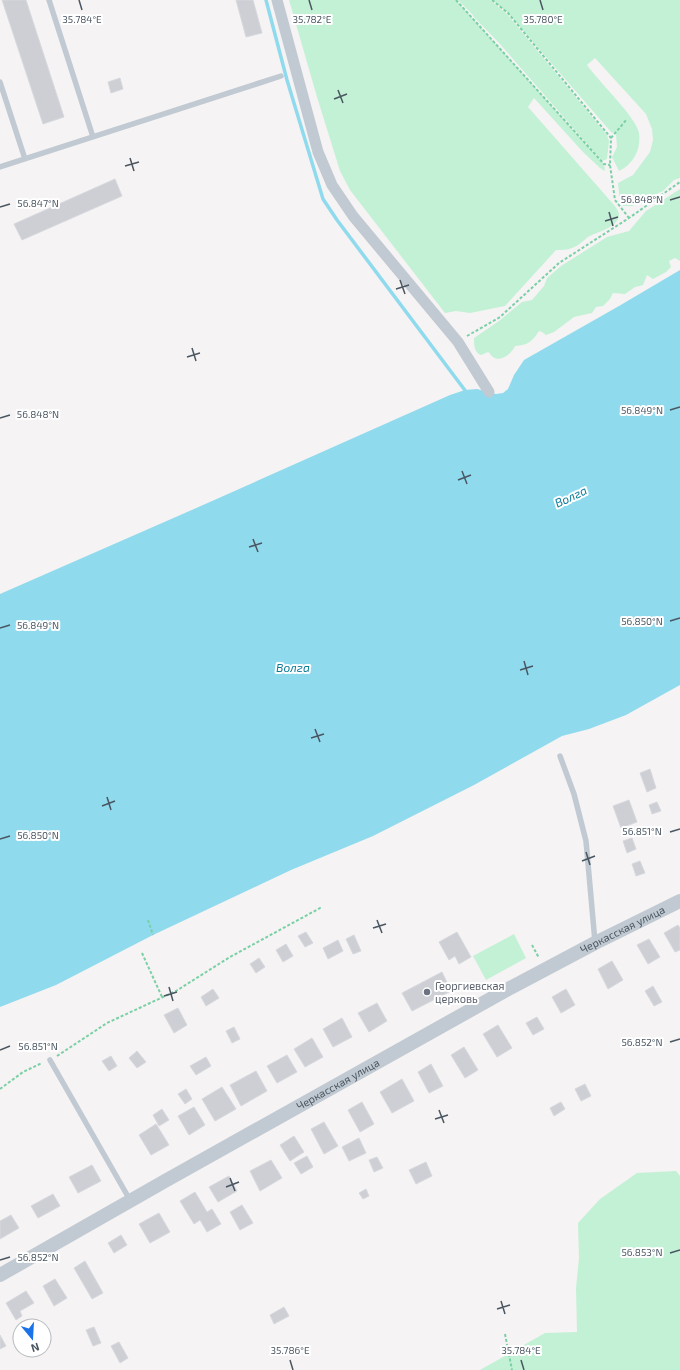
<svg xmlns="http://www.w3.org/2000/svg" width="680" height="1370" font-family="'Exo 2',sans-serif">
<rect width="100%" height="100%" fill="#f5f3f3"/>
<path fill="#c3f1d5" d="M289 0H456L604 164 605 171 600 168 583 152 534 98 528 107 614 205C617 209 621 214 618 219 613 229 597 232 588 237 583 241 578 246 572 248 567 250 562 250 556 250L505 306 470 313 456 311 445 313 350 190 340 171 317 97Z
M458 0H490L507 14 607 135 609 141 607 159 602 161 500 44 473 16V15Z
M492 0H680V178L674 180 663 191 648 198 639 203 632 206H623L620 202 618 183 633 175 650 152 653 140 652 129 646 114 595 58 587 65C597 80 637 118 639 133 640 140 639 148 636 154 632 162 627 167 619 171L612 157 617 147 616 134 611 132 508 13Z
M680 189V261L675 258 669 261 671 267 666 272 653 279 647 275 643 285 635 287 625 294 613 293 610 299 603 306 596 307 592 313 574 317 554 332 546 335 542 332 539 331C532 342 528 345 515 346 512 353 501 363 493 357 491 356 490 353 488 352L481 355C474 353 474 344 474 338L499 321 522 302 532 300 544 286 547 278 561 266 607 237 629 231 646 211Z
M514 934 526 958 486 980 473 956Z
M676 1171 680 1176V1370H480L545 1333 577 1332 576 1288 579 1258 578 1223 600 1199 637 1173Z"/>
<path fill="#90daee" d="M680 270V685L626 715 589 729 562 736 474 785 373 836 291 870 153 935 56 985 0 1007V594L194 509 450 395 465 390 477 389 496 394 503 393 508 389 514 375 524 360 619 306Z"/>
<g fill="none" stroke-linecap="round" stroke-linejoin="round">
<path stroke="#90daee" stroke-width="3.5" d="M266 0 287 80 323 199 337 220 467 393"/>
</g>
<path fill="#cdcfd5" stroke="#d7d9de" d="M2 0H26L64 117 43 124Z
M236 0H253L262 33 246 37Z
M120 78 123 89 111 93 108 82Z
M115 179 122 196 22 240 14 224Z
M650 769 656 788 647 792 640 773Z
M629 800 637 822 621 828 613 806Z
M657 802 661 811 652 814 649 805Z
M632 838 636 849 627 853 623 841Z
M640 861 645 873 636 876 632 864Z
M678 925 680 928V950L675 952 664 933Z
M306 932 313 943 305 947 298 936Z
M457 932 471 957 459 964 455 956 449 960 439 942Z
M354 935 361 951 353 954 346 939Z
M649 939 660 957 648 964 637 945Z
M338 940 343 951 328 959 323 948Z
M286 944 293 956 283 962 276 950Z
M259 958 265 967 256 973 250 964Z
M612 961 623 980 608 989 598 969Z
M442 972 451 991 412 1011 402 993Z
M653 986 662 1002 654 1006 645 991Z
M213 989 219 998 206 1006 201 997Z
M566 989 575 1005 561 1013 552 997Z
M377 1003 387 1021 369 1032 358 1013Z
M178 1008 187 1025 174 1033 164 1015Z
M537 1017 544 1029 533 1035 526 1023Z
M342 1018 352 1037 333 1047 323 1029Z
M498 1025 512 1048 497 1057 483 1034Z
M234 1027 240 1039 232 1043 226 1031Z
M312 1038 323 1057 305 1067 294 1049Z
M464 1047 478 1070 465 1078 451 1055Z
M137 1051 146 1062 137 1068 129 1058Z
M287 1055 297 1072 277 1083 267 1066Z
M111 1056 117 1066 109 1071 102 1061Z
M206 1057 211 1066 196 1075 190 1066Z
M431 1064 443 1086 429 1093 418 1072Z
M256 1071 267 1091 241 1106 230 1085Z
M402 1079 414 1101 392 1113 380 1092Z
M585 1084 591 1096 581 1101 575 1089Z
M222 1087 236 1109 215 1121 202 1099Z
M186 1089 192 1099 185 1104 178 1094Z
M362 1102 374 1124 360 1132 348 1110Z
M561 1102 565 1109 554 1116 550 1108Z
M194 1107 205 1125 189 1135 178 1116Z
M162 1109 169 1120 159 1126 153 1115Z
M324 1122 338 1146 324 1154 311 1129Z
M156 1124 169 1145 151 1155 139 1135Z
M294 1136 304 1152 290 1161 280 1145Z
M359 1138 366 1153 349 1161 342 1147Z
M307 1156 313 1167 301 1174 294 1163Z
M377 1157 383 1168 374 1172 369 1160Z
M271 1160 282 1178 260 1191 250 1171Z
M426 1162 432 1176 416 1184 409 1170Z
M92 1165 101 1181 78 1193 69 1177Z
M229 1176 237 1191 218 1202 209 1187Z
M366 1189 369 1196 363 1199 359 1193Z
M195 1192 207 1212 212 1209 221 1224 207 1232 200 1220 194 1224 180 1201Z
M53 1194 60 1206 38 1218 31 1206Z
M242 1205 253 1223 240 1230 230 1212Z
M159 1213 170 1232 150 1243 139 1224Z
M11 1215 19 1228 0 1239V1221Z
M121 1235 127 1245 114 1253 108 1243Z
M85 1261 103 1293 92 1299 74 1268Z
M55 1279 67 1298 54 1306 43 1286Z
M26 1291 34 1303 20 1311 22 1316 16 1320 6 1303Z
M284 1307 289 1316 274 1324 270 1315Z
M94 1327 101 1343 93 1346 86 1330Z
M0 1335 6 1346 0 1349Z
M119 1342 128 1358 120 1363 111 1346Z"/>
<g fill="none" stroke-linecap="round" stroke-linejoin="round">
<path stroke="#7ad0a6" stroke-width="2" stroke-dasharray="3 2" stroke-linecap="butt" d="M456 0 604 164 610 165
M492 0 508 13 611 138 610 165 615 200 629 218
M611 138 627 119
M467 336 500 317 559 263 629 218 680 182
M148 920 153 935
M532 945 539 958
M142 953 162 997
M57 1056 107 1023 176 991 230 957 322 907
M0 1089 23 1072 42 1063
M505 1334 512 1370"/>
<path stroke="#c1cad2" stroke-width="5.5" d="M49 0 93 137
M0 82 25 159
M0 167 281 76
M560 756 574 794 586 841 595 942
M50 1060 130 1200"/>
<path stroke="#c1cad2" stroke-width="11" d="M277 0 318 152 332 185 353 216 458 342 489 392"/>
<path stroke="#c1cad2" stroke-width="14" id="s1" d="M0 1275 165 1181 510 988 595 943 680 901"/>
</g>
<path fill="none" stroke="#4a5661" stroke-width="1.5" d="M79 0 82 10M309 0 312 10M540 0 543 10M338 90 343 103M334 99 347 94M130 158 134 171M125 166 139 162M670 200 680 197M0 207 10 204M609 212 613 226M605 221 618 217M400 280 405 294M396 289 409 285M192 348 196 361M187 357 200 353M670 410 680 407M0 418 10 415M462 471 467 484M458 480 471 475M253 539 258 552M249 547 262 543M670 621 680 618M0 628 10 625M524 661 528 675M520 670 533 666M315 729 320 742M311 738 324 734M107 797 111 810M102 806 115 801M670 832 680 829M0 839 10 836M586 852 590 865M582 861 595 856M377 920 382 933M373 928 386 924M169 987 173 1001M164 996 177 992M670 1042 680 1039M0 1050 10 1046M439 1110 444 1123M435 1119 448 1115M230 1178 235 1191M226 1187 239 1182M670 1253 680 1250M0 1260 10 1257M501 1301 505 1314M497 1309 510 1305M290 1360 293 1370M521 1360 524 1370"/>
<circle fill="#6b7280" stroke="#fff" stroke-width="1.5" cx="427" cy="992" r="4"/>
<g text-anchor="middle" stroke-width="4" stroke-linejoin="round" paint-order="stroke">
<g font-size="11" fill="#4a5661" stroke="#fff">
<text dy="4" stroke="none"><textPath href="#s1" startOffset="712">Черкасская улица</textPath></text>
<text dy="4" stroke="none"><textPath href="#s1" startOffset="388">Черкасская улица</textPath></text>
</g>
<g font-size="11" fill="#5b616d" stroke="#fff" text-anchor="start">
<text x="435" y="990">Георгиевская<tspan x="435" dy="13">церковь</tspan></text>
</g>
<g font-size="12" font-style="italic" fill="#0c7c9b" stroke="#fff">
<text transform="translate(571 497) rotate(-25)" y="4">Волга</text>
<text x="293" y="672">Волга</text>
</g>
</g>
<g font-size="10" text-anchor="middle" fill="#4a5661" stroke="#fff" stroke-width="4" stroke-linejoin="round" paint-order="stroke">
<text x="82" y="23">35.784°E</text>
<text x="312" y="23">35.782°E</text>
<text x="543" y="23">35.780°E</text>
<text x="642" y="203">56.848°N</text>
<text x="38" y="207">56.847°N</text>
<text x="642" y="414">56.849°N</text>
<text x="38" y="418">56.848°N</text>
<text x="642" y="625">56.850°N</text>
<text x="38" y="629">56.849°N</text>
<text x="642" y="835">56.851°N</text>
<text x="38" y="839">56.850°N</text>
<text x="642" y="1046">56.852°N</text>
<text x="38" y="1050">56.851°N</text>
<text x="642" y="1256">56.853°N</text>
<text x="38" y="1261">56.852°N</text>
<text x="290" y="1354">35.786°E</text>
<text x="521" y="1354">35.784°E</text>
</g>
<g transform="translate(32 1338) rotate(162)"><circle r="19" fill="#ffffff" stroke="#b7bbc0"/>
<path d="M0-3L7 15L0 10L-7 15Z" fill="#1a73e8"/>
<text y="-6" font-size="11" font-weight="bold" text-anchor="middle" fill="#4a5661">N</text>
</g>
</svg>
